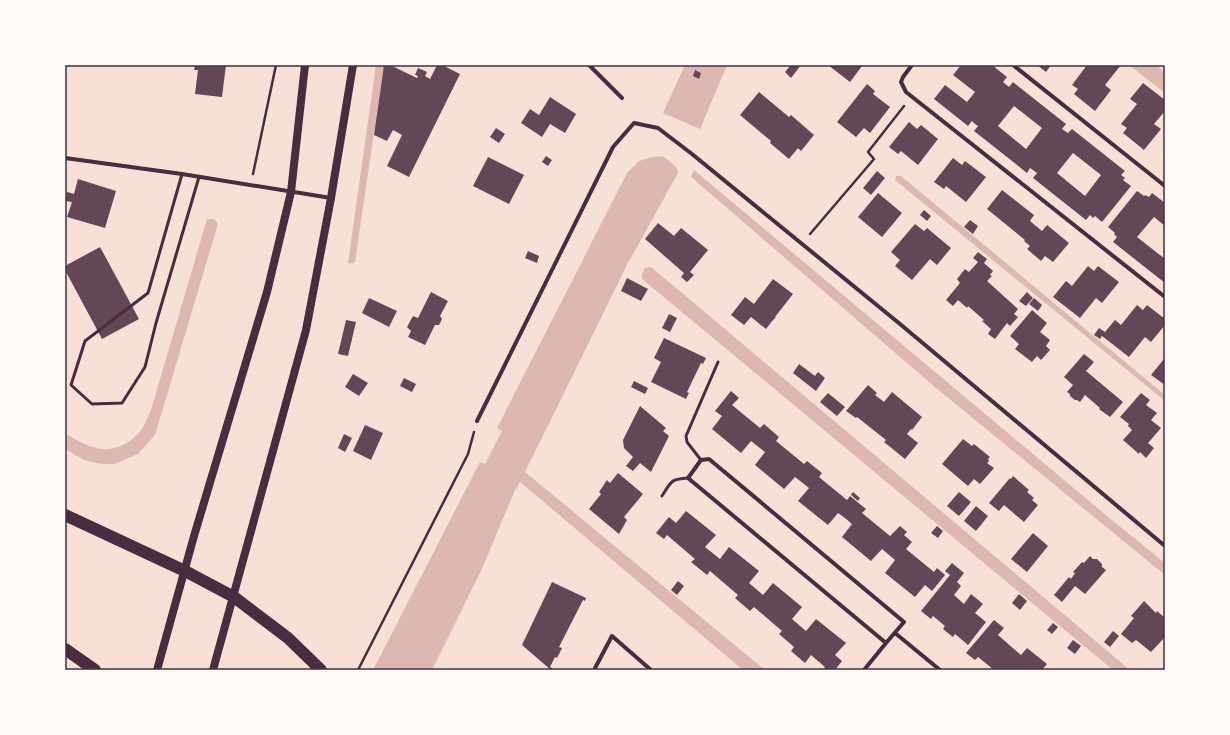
<svg xmlns="http://www.w3.org/2000/svg" width="1230" height="735" font-family="'Open Sans',sans-serif">
<rect width="100%" height="100%" fill="#f7e1d7"/>
<path fill="#dcb8b0" d="M376 65H384L355 262H353V264L348 263Z
M685 65H727L700 129 663 113Z
M1129 65H1156L1165 72V93Z
M663 156 677 168 678 173 628 263 525 472 765 670H743L520 482 515 490 481 571 432 670H373L480 462 485 464 502 431 497 428 627 173 639 161 652 157Z
M694 170 1113 521 1165 563V575L936 388 691 177Z
M896 176H901L1165 395V401L895 180Z
M207 219H214L218 224 155 435 138 454 114 464H101L84 460 65 449V434C74 438 86 446 96 448 114 453 134 442 143 427 146 422 148 415 151 410Z
M651 267 669 282 1130 670H1113L642 279V274L645 268Z"/>
<path fill="#644757" fill-rule="evenodd" d="M195 65H226L222 97 195 94 198 70H194Z
M384 65H390L417 78 418 76 415 75 418 68 427 72 425 76 430 79 437 65H442L460 74 409 177 387 166 402 135 393 130 387 141 374 135Z
M791 65H801L791 78 785 72Z
M828 65H860L862 66 850 82Z
M961 65H992L1007 77 1003 82 1009 87 1013 82 1066 124 1062 129 1068 133 1072 129 1125 171 1121 175 1125 178 1123 180 1131 186 1102 222 1095 216 1093 218 1090 215 1086 220 1033 178 1037 173 1030 168 1027 173 974 131 978 126 975 124 972 121 968 126 934 99 945 85 967 102 975 92 953 75ZM1014 106 1042 128 1026 149 998 126ZM1073 153 1101 175 1085 196 1057 173Z
M1037 65H1051L1046 72Z
M1087 65H1121L1105 85 1111 90 1095 111 1074 94 1078 89 1072 85Z
M695 70 701 73 699 79 693 76Z
M1143 83 1165 100V111L1154 124 1161 129 1144 150 1123 133 1127 128 1121 124 1137 104 1130 99Z
M867 84 875 91 873 94 890 107 870 133 864 128 856 137 837 122Z
M759 92 789 117 791 115 814 135 801 151 798 148 789 159 770 143 771 141 740 115Z
M550 97 576 114 565 133 550 124 542 137 521 123 530 109 539 115Z
M909 122 917 129 921 125 938 139 918 165 901 151 898 154 889 147Z
M496 128 505 134 499 143 490 137Z
M546 156 552 160 548 166 542 162Z
M488 157 524 175 509 204 473 186Z
M953 158 962 165 965 161 986 177 966 202 946 186 944 189 934 182Z
M877 171 885 178 871 195 863 188Z
M78 179 116 191 105 228 67 217 72 202 65 201 67 192 74 194Z
M1002 190 1034 215 1030 221 1042 231 1047 225 1069 243 1053 262 1045 256 1041 261 1027 249 1030 246 1024 241 1025 240 987 209Z
M1137 191 1144 196 1145 195 1149 197 1152 193 1165 203V226L1154 217 1137 237 1165 259V283L1113 242 1117 237 1114 234 1115 233 1108 227Z
M878 193 902 213 882 237 858 217Z
M924 210 931 216 927 221 920 215Z
M970 220 978 226 973 234 964 227Z
M658 223 674 236 681 228 708 250 690 272 694 275 687 282 681 277 684 273 645 239Z
M915 224 924 231 927 228 951 248 937 265 930 259 912 280 895 266 900 260 891 252Z
M100 247 139 319 102 339 65 270V266Z
M528 251 539 256 537 263 525 258Z
M978 252 987 259 984 263 993 271 990 275 992 276 987 281 1018 309 1014 314 1018 317 1010 326 1007 323 995 339 988 334 991 329 982 321 984 320 968 306 967 308 958 300 953 306 946 300 960 283 957 279 965 269 969 272 978 262 973 258Z
M1088 266 1094 271 1098 266 1119 282 1102 303 1096 298 1080 318 1053 297 1066 281 1072 286Z
M627 278 648 289 641 301 621 291Z
M773 279 793 294 775 317H776L773 320 766 329 751 317 744 325 731 315 745 297 754 304Z
M431 292 448 301 440 316 442 319 439 325H435L425 345 408 337 411 331 407 327 413 316 418 318Z
M1027 292 1033 298 1026 306 1019 301Z
M369 298 397 311 389 327 362 313Z
M1034 298 1042 305 1038 311 1029 304Z
M1137 305 1143 310 1147 305 1165 319V325L1151 342 1145 337 1129 357 1102 336 1100 339 1094 335 1099 328 1105 332 1115 320 1121 325Z
M1032 310 1047 323 1040 332 1050 340 1046 346 1050 350 1041 360 1037 356 1032 362 1015 349 1019 344 1010 336Z
M669 314 677 318 670 332 662 328Z
M346 320 356 322 348 356 338 354Z
M664 338 706 358 703 364 701 363 687 392 689 393 686 399 651 382 661 362 654 358Z
M1084 354 1094 362 1086 371 1123 402 1110 417 1099 409 1100 408 1085 395 1080 402 1077 400H1075L1070 396V394L1067 392 1073 385 1064 377Z
M1164 359H1165V385L1151 375Z
M799 364 815 376 818 372 825 378 816 391 793 373Z
M353 374 368 383 359 396 345 387Z
M404 378 416 384 412 392 400 386Z
M634 381 648 388 645 394 631 387Z
M868 385 877 393 875 395 884 402 892 392 922 417 912 430 911 429 907 434 918 443 905 459 884 442 886 440 857 417 856 418 846 411Z
M731 391 739 398 732 405 760 428 764 424 779 437 776 441 804 464 807 461 822 473 819 477 847 500 850 496 866 509 862 513 890 536 900 526 907 532 904 535 912 542 906 549 934 572 937 568 945 575 932 591 925 585 915 597 885 573 895 560 882 549 871 561 842 537 852 524 845 518 838 513 828 525 798 501 809 488 795 477 784 489 755 465 765 452 751 441 741 453 712 429 722 416 715 411Z
M828 393 845 407 837 416 820 402Z
M1141 393 1150 400 1146 405 1157 413 1151 420 1161 428 1148 443 1154 448 1146 458 1140 452 1139 454 1123 440 1132 430 1128 426 1129 424 1120 417Z
M640 406 666 428 663 431 669 436 651 472 640 463 633 471 626 466 633 457 624 448 623 440Z
M365 425 383 433 371 460 353 451Z
M344 434 352 438 345 452 338 448Z
M963 439 972 446 974 444 990 457 988 459 989 461 987 463 994 468 980 484 974 479 968 486 942 464Z
M618 473 643 494 624 517 627 520 619 534 589 509 601 494 599 492 607 480 610 483Z
M1013 476 1029 490 1027 492 1034 498 1032 500 1038 505 1024 522 1004 505 999 511 989 503 1010 478 1011 479Z
M853 492 860 498 858 501 851 495Z
M959 492 971 502 959 516 947 506Z
M976 506 988 516 976 531 964 521Z
M686 511 716 535 705 547 720 559 729 547 759 571 749 583 763 595 773 583 802 607 792 619 806 631 816 619 846 643 835 655 842 661 835 670H822L825 667 811 655 805 663 791 651 794 647 779 634 782 631 754 607 750 611 735 598 738 595 710 571 707 575 691 562 695 559 667 535 664 539 656 533 669 517 676 523Z
M937 526 943 531 938 538 931 533Z
M1033 533 1048 546 1027 572 1011 559Z
M1090 556 1093 559H1097L1102 564V567L1106 570 1085 594 1075 586 1062 602 1054 595 1069 577 1071 579 1075 573 1073 572 1082 562 1084 563Z
M952 563 964 573 957 582 961 586 954 595 964 604 971 594 983 604 975 613 986 622 968 645 955 634 953 637 943 629 945 626 933 616 931 619 921 611 950 575 945 571Z
M678 581 684 586 677 595 671 590Z
M552 582 586 598 585 601 583 600 559 647 562 648 557 658 555 657 550 667 552 668 551 670 522 645Z
M1019 594 1027 601 1020 610 1012 603Z
M1144 601 1156 613 1157 611 1165 618V637L1151 652 1136 640 1132 643 1121 634 1134 618 1131 616Z
M994 620 1004 628 998 635 1021 655 1027 648 1047 664 1042 670H994L978 657 975 660 966 653Z
M1053 623 1058 627 1052 634 1047 630Z
M1113 631 1119 636 1110 647 1104 642Z
M1073 640 1081 646 1075 654 1067 648Z"/>
<g fill="none" stroke-linecap="round" stroke-linejoin="round">
<path stroke="#4a2c40" stroke-width="2.5" d="M253 174 276 65
M810 234 874 159 868 152 904 106
M358 670 468 454 474 432"/>
<path stroke="#4a2c40" stroke-width="3" d="M182 174 148 293 85 341 71 385 92 404 122 403 145 367 156 323 199 177
M701 460 687 442 686 436 718 362
M662 496C671 482 670 479 688 478"/>
<path stroke="#4a2c40" stroke-width="4" d="M589 65 622 98
M912 65 903 77 901 82 906 92 1165 297
M1013 65 1165 186
M65 158 182 174 331 198
M477 421 613 147 634 123 658 128 692 154 900 324 1165 546
M709 459 904 622 886 643 688 478 701 460Z
M895 633 940 670
M594 670 612 636 651 670
M864 670 886 643"/>
<path stroke="#4a2c40" stroke-width="8" d="M157 670 194 536 267 292 291 192 305 65
M213 670 306 330 331 198 353 65"/>
<path stroke="#4a2c40" stroke-width="12" d="M65 515 185 571 234 597 288 638 321 670
M65 649 95 670"/>
</g>
<rect width="1230" height="735" fill="none" stroke="#fffaf5" stroke-width="132"/>
<rect x="66" y="66" width="1098" height="603" fill="none" stroke="#4a2c40" stroke-width="1.5"/>
</svg>
